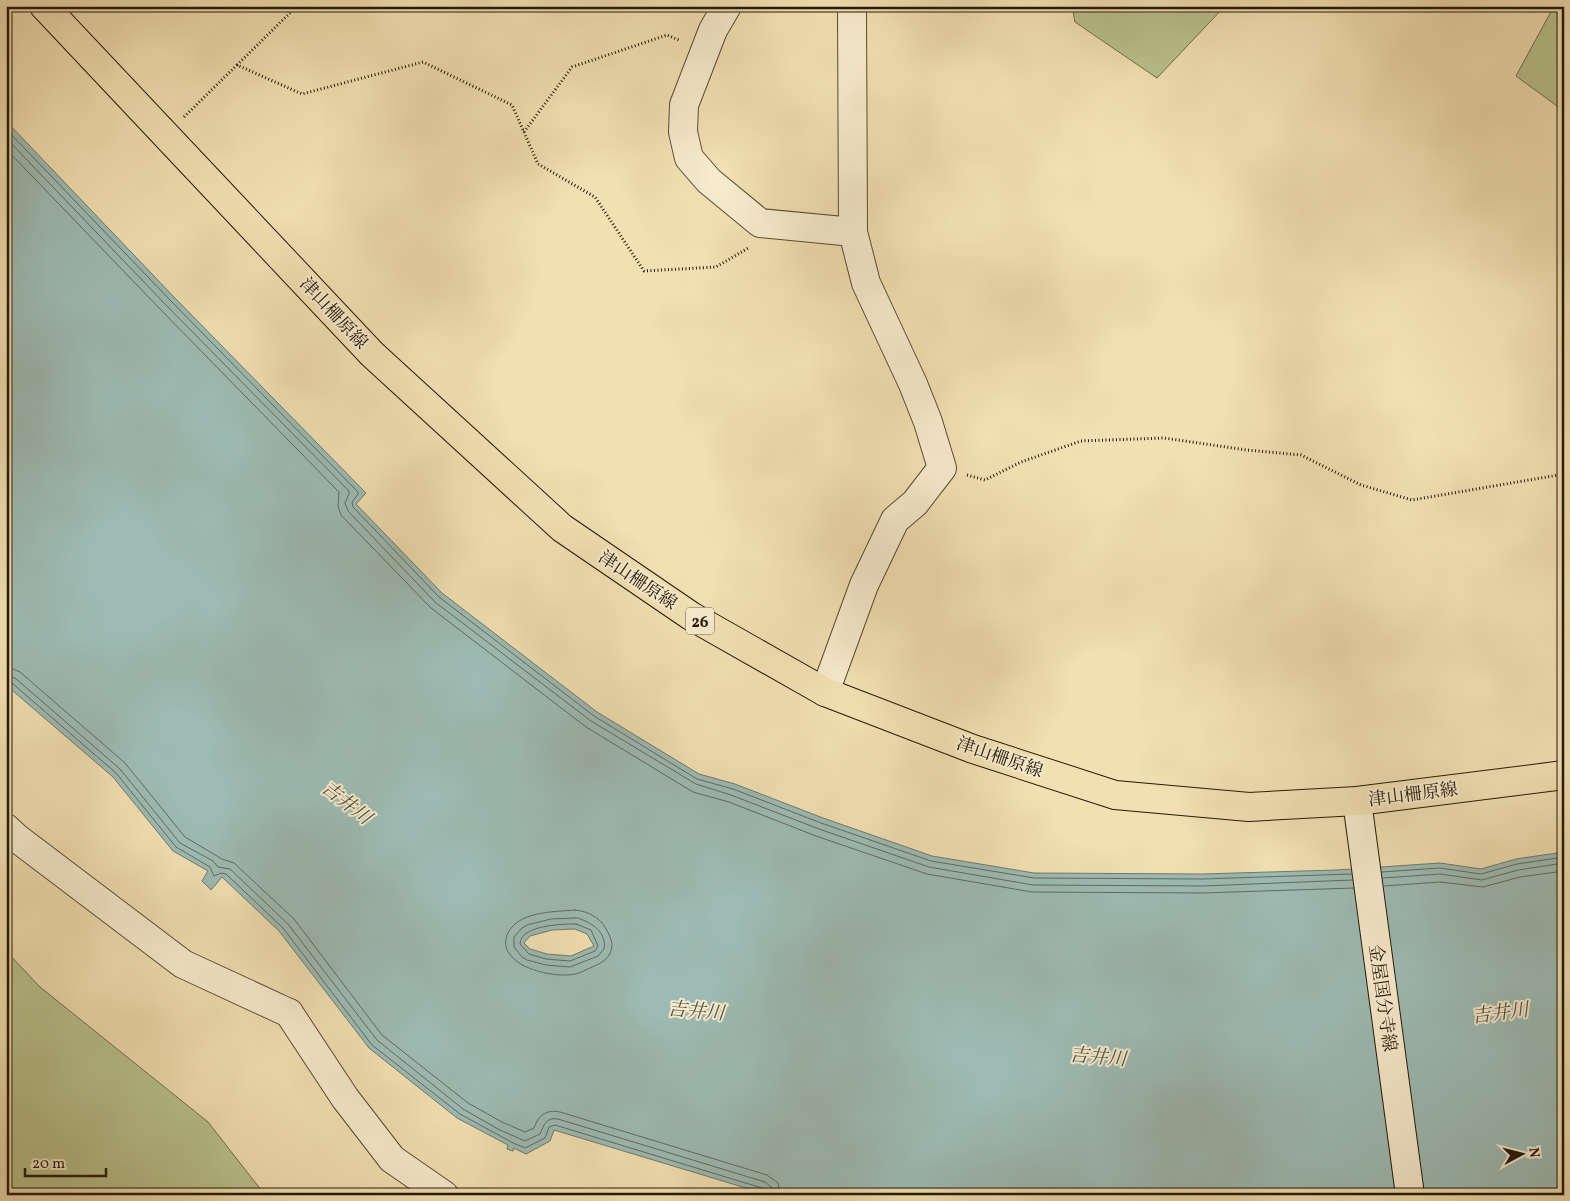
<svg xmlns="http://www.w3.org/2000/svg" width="1570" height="1201" font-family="Vollkorn,'Noto Serif JP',serif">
<rect width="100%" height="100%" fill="#f2e0b2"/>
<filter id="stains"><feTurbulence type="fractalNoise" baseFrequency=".004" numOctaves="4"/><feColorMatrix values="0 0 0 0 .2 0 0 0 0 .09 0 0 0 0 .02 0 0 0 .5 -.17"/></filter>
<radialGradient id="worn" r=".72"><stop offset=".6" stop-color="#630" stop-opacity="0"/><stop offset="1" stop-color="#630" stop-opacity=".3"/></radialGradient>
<path fill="#b9c28d" stroke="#6e6e4c" d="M1072 6H1225L1157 78 1075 22Z
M1554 6H1564V111L1516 76Z
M6 951 40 987 208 1122 265 1195H6Z"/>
<path fill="#9dbbb4" stroke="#6d7a70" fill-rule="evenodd" d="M6 121 173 296 366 493 356 504 442 593 597 712 699 774 735 784 823 818 932 856 1034 873 1202 874 1337 870 1440 863 1481 869 1516 859 1564 852V1195H769L554 1130 550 1141 526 1154 514 1148 513 1151 507 1149 508 1145 457 1118 369 1048 279 931 222 877 211 890 202 881 208 871 173 851 113 777 6 685ZM575 929 587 934 594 946 571 956 547 954 530 949 524 943 530 936 552 930Z"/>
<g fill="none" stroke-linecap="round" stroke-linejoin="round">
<path stroke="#606a60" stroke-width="1" d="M6 129 170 300 358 492V494L352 502 353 507 439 597 594 716 697 779 733 789 821 823 931 861 1034 878 1202 879 1352 874
M6 138 165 304 349 491V494L345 503 348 511 435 602 591 721 696 784 731 795 819 829 929 867 1033 885 1202 886 1353 880
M6 149 160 309 339 492 338 506 341 515 431 608 586 727 693 792 729 802 816 836 927 874 1032 892 1202 893 1354 888
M6 668 13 669 20 672 125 763 185 837 222 859 234 863 294 919 382 1035 468 1103 502 1122 525 1132 534 1128C538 1116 546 1109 560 1112L767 1175 778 1183 780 1195
M6 676 15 678 120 769 180 843 213 861 218 867 230 869 288 924 377 1040 463 1109 498 1129 525 1141 540 1134C544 1125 546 1117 558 1119L765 1182 771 1187 773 1195
M6 682 12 683 116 773 176 847 210 867 214 876 221 873 226 874 283 928 372 1045 460 1114 513 1143 525 1148 545 1138 549 1127 555 1125 762 1188 766 1190V1195
M1382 872 1440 868 1481 874 1517 864 1564 857
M1383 878 1440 874 1482 880 1518 870 1564 863
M1384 886 1440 882 1483 887 1520 877 1564 871
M575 910C587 911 600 917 606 929 609 934 612 940 612 946 611 958 602 963 592 967 587 969 581 973 575 974 556 978 519 970 509 953 505 948 505 941 507 935 517 911 553 912 575 910Z
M578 918C592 923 607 932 604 949L598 956 570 967 546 965 527 960 522 957 514 947V937L522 928 527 925 551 919Z
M576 924 591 930 598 946 595 951 570 961 546 959 529 954 520 944C520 925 562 924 576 924Z"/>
<g stroke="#584b35" stroke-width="30">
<path id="minor" d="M727 6 713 30 684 105 683 132 689 158 709 181 760 223 853 232 866 283 913 384 928 422 942 468 915 503 895 520 864 585 825 692
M852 8 853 232
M6 828 18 839 183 964 289 1013"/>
</g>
<g stroke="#584b35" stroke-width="30">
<path id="tertiary" d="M289 1013 345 1098 392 1159 444 1195"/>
</g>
<g stroke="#24190b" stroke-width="30">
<path id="secondary" d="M1357 801 1410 1195"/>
</g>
<g stroke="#24190b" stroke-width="30">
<path id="primary" d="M44 6 372 354 562 528 691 616 825 692 973 749 1115 795 1249 807 1357 801 1564 775"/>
</g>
<path stroke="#24190b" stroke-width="3" stroke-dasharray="1 2.5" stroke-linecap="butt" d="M237 65 297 6
M184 117 237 65 302 94 423 62 512 105 538 164 595 197 644 271 716 267 750 247
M524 132 572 67 667 35 679 40
M967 475 985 480 1021 462 1081 441 1164 438 1247 450 1301 455 1361 485 1412 500 1564 474"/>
<use href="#minor" stroke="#f7ebcd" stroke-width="28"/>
<use href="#tertiary" stroke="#f7ebcd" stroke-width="28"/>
<use href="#secondary" stroke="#f7ebcd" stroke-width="28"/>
<use href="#primary" stroke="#f2e0b2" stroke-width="28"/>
</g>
<g text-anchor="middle" stroke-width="4" stroke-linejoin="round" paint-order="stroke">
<rect fill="#f7ebcd" stroke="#635845" stroke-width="1" x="686" y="607.5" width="28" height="27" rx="4"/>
<g font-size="16" font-weight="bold" fill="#24190b">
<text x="700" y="627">26</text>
</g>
<g font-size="18" fill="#24190b" stroke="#f7ebcd">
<text transform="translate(334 313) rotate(47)" y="6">津山柵原線</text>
<text transform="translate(638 580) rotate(34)" y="6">津山柵原線</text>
<text transform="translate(1000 757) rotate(19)" y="6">津山柵原線</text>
<text transform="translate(1413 794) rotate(-7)" y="6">津山柵原線</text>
<text transform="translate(1383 998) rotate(82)" y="6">金屋国分寺線</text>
</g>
<g font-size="19" font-style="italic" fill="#4e5246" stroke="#f7ebcd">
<text transform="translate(347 802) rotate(38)" y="7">吉井川</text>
<text transform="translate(696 1010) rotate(5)" y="7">吉井川</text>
<text transform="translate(1500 1012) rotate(-7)" y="7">吉井川</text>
<text transform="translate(1098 1056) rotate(5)" y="7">吉井川</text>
</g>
</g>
<rect width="1570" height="1201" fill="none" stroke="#f2e0b2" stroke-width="25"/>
<rect x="8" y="8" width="1555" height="1186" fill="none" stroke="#24190b" stroke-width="2.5"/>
<rect x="12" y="12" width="1545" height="1176" fill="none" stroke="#24190b"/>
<g transform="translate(1522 1154) rotate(83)" stroke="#f7ebcd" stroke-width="4" paint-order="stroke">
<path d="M0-4L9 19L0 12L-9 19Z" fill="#24190b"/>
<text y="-8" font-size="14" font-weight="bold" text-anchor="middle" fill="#24190b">N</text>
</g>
<path d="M25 1168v8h81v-8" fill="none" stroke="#24190b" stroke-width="2.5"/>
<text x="32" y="1168" font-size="15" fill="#24190b" stroke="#f7ebcd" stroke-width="4" paint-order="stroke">20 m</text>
<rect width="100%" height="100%" filter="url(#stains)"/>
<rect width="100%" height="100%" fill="url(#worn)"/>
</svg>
